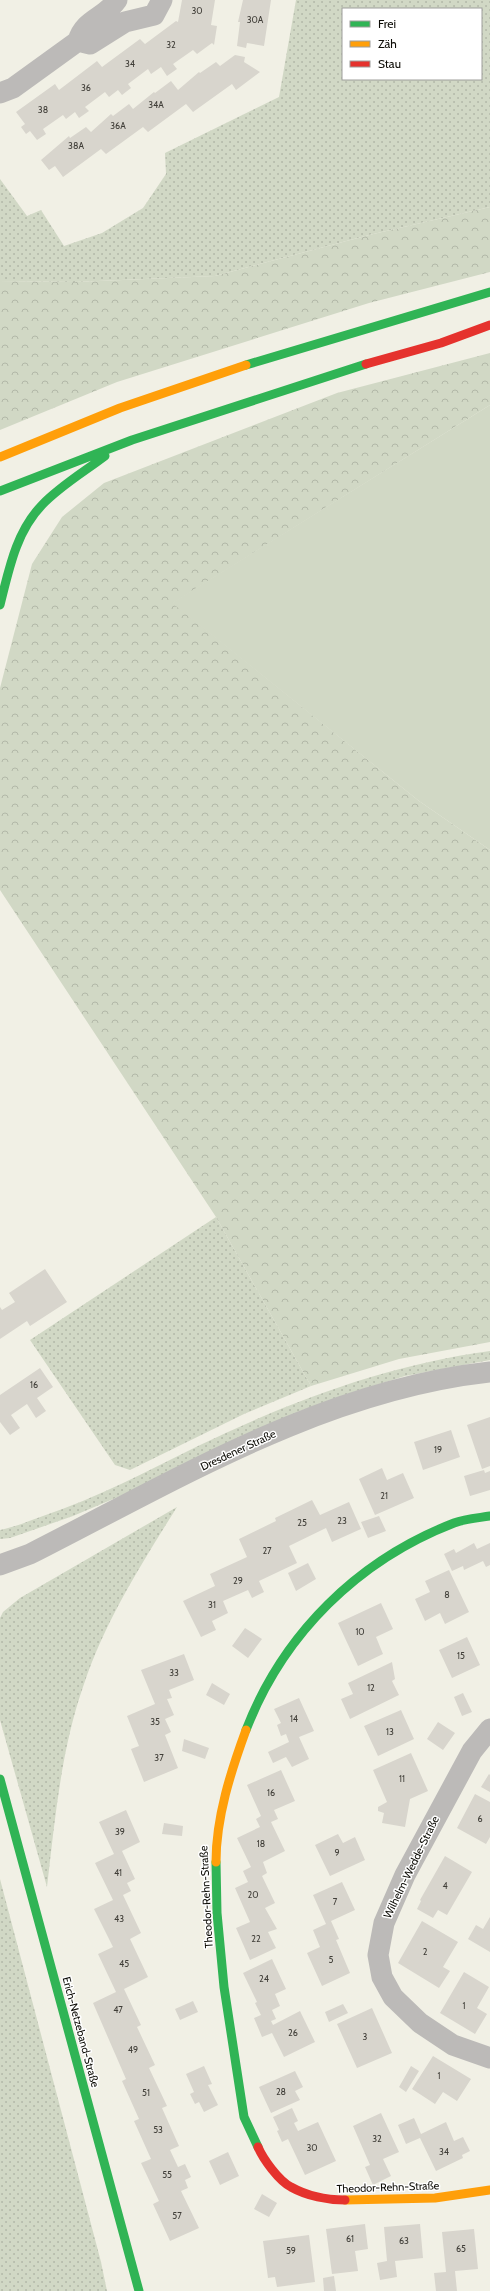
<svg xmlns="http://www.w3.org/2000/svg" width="490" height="2291" font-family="Cabin,sans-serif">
<defs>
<pattern id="grass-dots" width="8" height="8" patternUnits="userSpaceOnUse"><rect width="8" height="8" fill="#d1d8c5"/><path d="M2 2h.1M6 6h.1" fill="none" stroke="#b2b8a8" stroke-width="1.8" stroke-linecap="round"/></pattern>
<pattern id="forest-crowns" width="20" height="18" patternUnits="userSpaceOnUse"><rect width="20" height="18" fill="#d1d8c5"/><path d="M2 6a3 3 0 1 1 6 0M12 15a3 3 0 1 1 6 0" fill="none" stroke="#b2b8a8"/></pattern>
</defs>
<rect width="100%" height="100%" fill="#f1f0e5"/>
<path fill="url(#grass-dots)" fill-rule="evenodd" d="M296 0H490V207L369 235 215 276 75 282 0 281V179L27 216 41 210 64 246 102 233 143 208 166 174 165 153 279 97ZM343 9H481V79H343Z
M216 1217 311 1386 244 1414 130 1470 115 1465 30 1340Z
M490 1351V1360L405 1376 357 1391 300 1411 118 1497 73 1516 10 1538 0 1539V1530C15 1527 29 1521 43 1516 97 1498 147 1471 198 1446 291 1401 387 1365 490 1351Z
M177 1507C142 1563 105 1621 84 1684 61 1749 55 1819 47 1887L0 1720V1618L3 1612 20 1598Z
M0 1879 101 2262 107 2291H0Z"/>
<path fill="url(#forest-crowns)" d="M490 207V272L369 303 117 382 0 430V281L76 282 215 276 369 235Z
M490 353V405L173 603 419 801 490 850V1342L399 1359 311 1386 216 1217 0 890V688L32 564 62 517 104 483 337 393Z"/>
<path fill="#d1d8c5" d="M490 405V850L419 801 172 603Z"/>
<path fill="#d8d5cd" d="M182 0H215L211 25 217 26 214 45 212 43 197 54 193 50 173 64 177 69 167 76 161 67 151 74 148 69 128 84 131 88 122 95 118 90 109 97 105 92 85 107 89 111 79 118 75 112 66 119 63 115 43 129 46 134 37 140 30 131 26 134 21 127 25 124 16 112 55 84 59 90 97 61 102 67 140 39 145 44 176 21 178 22Z
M243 0H271L264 46 247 43 246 48 237 46 240 22H238Z
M235 55 245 57 244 62 260 72 236 90 232 84 193 112 186 104 148 132 143 127 106 154 101 149 63 177 55 166 49 170 41 160 69 136 70 138 86 127 91 132 111 114 113 116 129 104 133 109 154 92 155 93 171 81 178 90 199 72 200 73 216 62 220 66Z
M45 1269 67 1302 30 1326 27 1321 0 1339V1307L2 1310 15 1302 9 1293Z
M40 1368 53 1387 37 1398 46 1411 36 1418 27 1404 11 1415 20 1428 10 1435 0 1422V1395Z
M490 1417V1466L482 1469 467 1425Z
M451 1430 460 1457 423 1470 414 1442Z
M382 1468 387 1480 403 1473 414 1498 375 1515 359 1479Z
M484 1470 485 1473 490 1471V1490L470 1496 464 1476Z
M312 1500 320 1515 349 1502 361 1529 332 1542 326 1528 289 1546 297 1563 259 1581 264 1592 252 1598 248 1590 223 1601 228 1613 212 1621 216 1630 201 1637 183 1601 215 1586 210 1574 247 1557 239 1539 276 1521 275 1518Z
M379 1516 386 1531 368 1538 361 1522Z
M474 1543 477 1549 490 1543V1565L486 1567 483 1561 464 1570 463 1566 452 1571 444 1554 454 1549 456 1553Z
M308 1563 316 1579 296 1591 288 1573Z
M449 1570 469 1612 445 1624 440 1613 425 1621 415 1599 430 1592 425 1581Z
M381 1603 393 1629 376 1637 383 1654 358 1666 338 1623Z
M245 1628 262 1639 248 1658 232 1646Z
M467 1637 480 1665 452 1678 439 1650Z
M184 1654 194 1680 169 1690 172 1698 167 1699 174 1715 165 1719 171 1732 165 1735 178 1768 144 1782 131 1749 139 1746 127 1716 155 1704 141 1670Z
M392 1662 395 1679 392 1681 399 1695 350 1719 341 1699 353 1694 348 1683Z
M212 1683 230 1694 224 1705 206 1695Z
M463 1693 472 1712 462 1716 454 1697Z
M299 1698 314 1731 299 1737 309 1759 292 1767 286 1757 273 1763 268 1752 289 1742 286 1734 281 1736 277 1725 281 1723 274 1709Z
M401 1710 414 1739 378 1756 364 1726Z
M438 1722 455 1733 443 1750 427 1739Z
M184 1739 209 1748 205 1759 182 1751Z
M411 1753 428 1791 410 1799 405 1827 382 1823 384 1813 378 1811V1807L387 1802 373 1770Z
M281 1770 295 1801 274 1810 278 1819 271 1822 285 1851 263 1862 267 1873 262 1876 275 1903 265 1908 277 1929 268 1932 276 1948 250 1960 236 1928 250 1922 235 1888 248 1882 243 1871 251 1867 237 1838 260 1827 256 1819 261 1816 247 1785Z
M489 1774 490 1775V1792L481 1787Z
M475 1794 490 1802V1837L486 1844 457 1828Z
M126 1810 140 1842 122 1851 135 1879 127 1883 131 1891 123 1895 141 1933 130 1939 148 1977 124 1989 141 2025 137 2027 155 2065 149 2068 167 2106 162 2108 179 2146 170 2150 178 2167 185 2164 191 2177 185 2180 188 2188 181 2191 199 2228 170 2241 153 2204 159 2201 141 2163 151 2159 134 2121 139 2119 122 2081 126 2079 93 2003 116 1992 98 1954 113 1947 94 1909 113 1900 95 1863 114 1854 99 1822Z
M164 1823 183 1826 182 1836 162 1834Z
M338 1834 343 1843 355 1837 365 1860 330 1876 315 1845Z
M445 1856 472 1872 447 1915 438 1910 433 1918 417 1909 421 1901 420 1900Z
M342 1882 355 1910 331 1921 339 1939 336 1940 350 1973 322 1986 307 1953 320 1947 313 1930 326 1924 313 1895Z
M490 1917V1952L468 1939 476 1925 483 1929Z
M422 1921 458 1942 443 1967 450 1971 439 1988 398 1963Z
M272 1959 286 1989 275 1994 280 2006 272 2010 276 2019 271 2021 273 2025 300 2011 315 2042 284 2057 272 2033 262 2037 254 2018 261 2015 255 2003 257 2002 243 1973Z
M464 1972 489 1987 477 2008 487 2014 475 2034 440 2013Z
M193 2001 198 2012 180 2020 175 2009Z
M343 2004 348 2013 329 2022 325 2012Z
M372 2008 392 2053 357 2068 337 2024Z
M433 2056 471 2079 457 2101 443 2092 435 2104 412 2089Z
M204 2066 212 2084 208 2085 218 2105 204 2112 199 2102 195 2104 190 2094 194 2092 186 2074Z
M411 2066 419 2071 406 2092 399 2087Z
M295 2071 303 2087 295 2091 300 2100 271 2113 259 2087Z
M292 2108 298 2121 294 2123 298 2131 318 2122 336 2161 305 2175 288 2139 282 2142 277 2131 279 2130 273 2117Z
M381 2113 399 2152 383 2159 391 2176 373 2185 365 2167 370 2165 353 2126Z
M414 2118 421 2134 446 2122 454 2141 463 2137 470 2151 462 2155 463 2158 436 2171 420 2138 406 2144 398 2125Z
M228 2152 239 2176 220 2185 209 2161Z
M262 2194 277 2203 269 2217 254 2209Z
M365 2224 368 2249 355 2251 358 2271 332 2274 326 2229Z
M420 2224 423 2258 395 2261 397 2277 380 2280 377 2263 387 2261 384 2227Z
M474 2229 478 2269 455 2271 457 2291H436L434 2273 446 2272 442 2232Z
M309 2235 315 2282 277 2287 275 2277 268 2278 263 2241Z
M334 2276 336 2291H324L323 2278Z"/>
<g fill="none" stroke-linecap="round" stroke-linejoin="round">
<path stroke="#bcbab8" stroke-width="21" d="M78 41 90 44 125 22 154 15 162 0
M0 93 13 88 78 41C84 19 105 18 117 0
M0 1565 30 1554C176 1480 324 1390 490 1372
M490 1729 472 1751 405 1875 384 1923 378 1955 382 1977 393 1997 420 2023 453 2045 490 2058"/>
<path stroke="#30b455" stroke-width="9" d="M246 365 490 292
M0 491 132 440 366 364
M0 605C9 569 16 532 42 505 60 486 84 472 105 456
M246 1730C283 1634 358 1560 454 1523 465 1519 478 1518 490 1516
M0 1779 139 2291
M216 1862 217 1913 224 1987 244 2117 258 2147"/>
<path stroke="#ff9f0a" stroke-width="9" d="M0 457 120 408 246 365
M216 1862C216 1817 231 1771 246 1730
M345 2200 435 2198 490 2190"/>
<path stroke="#e5322d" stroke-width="9" d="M366 364 441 343 490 325
M258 2147C263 2159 279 2181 291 2187 307 2196 328 2200 345 2200"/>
</g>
<g text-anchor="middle" stroke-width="3" stroke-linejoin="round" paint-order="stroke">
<g font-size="9" fill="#403e38">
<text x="197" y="14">30</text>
<text x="255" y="23">30A</text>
<text x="171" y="48">32</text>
<text x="130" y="67">34</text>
<text x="86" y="91">36</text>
<text x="156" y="108">34A</text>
<text x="43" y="113">38</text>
<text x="118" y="129">36A</text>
<text x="76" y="149">38A</text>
<text x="34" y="1388">16</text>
<text x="438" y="1453">19</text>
<text x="384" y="1499">21</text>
<text x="342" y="1524">23</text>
<text x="302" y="1526">25</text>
<text x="267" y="1554">27</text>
<text x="238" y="1584">29</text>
<text x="447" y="1598">8</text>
<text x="212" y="1608">31</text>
<text x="360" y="1635">10</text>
<text x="461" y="1659">15</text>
<text x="174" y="1676">33</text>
<text x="371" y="1691">12</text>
<text x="294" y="1722">14</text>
<text x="155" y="1725">35</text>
<text x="390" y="1735">13</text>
<text x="159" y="1761">37</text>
<text x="402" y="1782">11</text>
<text x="271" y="1796">16</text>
<text x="480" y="1822">6</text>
<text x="120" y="1835">39</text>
<text x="261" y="1847">18</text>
<text x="337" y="1856">9</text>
<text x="118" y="1876">41</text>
<text x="445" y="1889">4</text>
<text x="253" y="1898">20</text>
<text x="335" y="1905">7</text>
<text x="119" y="1922">43</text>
<text x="256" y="1942">22</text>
<text x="425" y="1955">2</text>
<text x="331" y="1963">5</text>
<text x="124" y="1967">45</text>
<text x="264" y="1982">24</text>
<text x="464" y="2009">1</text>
<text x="118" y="2013">47</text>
<text x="293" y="2036">26</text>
<text x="365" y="2040">3</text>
<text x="133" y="2053">49</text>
<text x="439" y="2079">1</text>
<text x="281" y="2095">28</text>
<text x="146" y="2096">51</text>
<text x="158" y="2133">53</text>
<text x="377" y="2142">32</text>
<text x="312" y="2151">30</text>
<text x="444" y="2155">34</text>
<text x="167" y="2178">55</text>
<text x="177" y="2219">57</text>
<text x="350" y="2242">61</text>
<text x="404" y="2244">63</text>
<text x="461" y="2252">65</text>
<text x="291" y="2254">59</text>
</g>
<g font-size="11" fill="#0d0c06" stroke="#fff">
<text transform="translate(238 1450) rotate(-25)" y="4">Dresdener Straße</text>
<text transform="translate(411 1867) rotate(-64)" y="4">Wilhelm-Wedde-Straße</text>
<text transform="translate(206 1897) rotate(-93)" y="4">Theodor-Rehn-Straße</text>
<text transform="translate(81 2032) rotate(75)" y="4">Erich-Netzeband-Straße</text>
<text transform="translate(388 2187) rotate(-2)" y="4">Theodor-Rehn-Straße</text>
</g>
</g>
<rect x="342" y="8" width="140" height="72" fill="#ffffff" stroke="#9e9e9b"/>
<rect x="350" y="21" width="20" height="6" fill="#30b455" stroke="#9e9e9b"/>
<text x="378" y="28" font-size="12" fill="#0d0c06">Frei</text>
<rect x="350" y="41" width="20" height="6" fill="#ff9f0a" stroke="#9e9e9b"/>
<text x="378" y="48" font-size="12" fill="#0d0c06">Zäh</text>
<rect x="350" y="61" width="20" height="6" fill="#e5322d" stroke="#9e9e9b"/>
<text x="378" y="68" font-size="12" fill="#0d0c06">Stau</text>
</svg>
